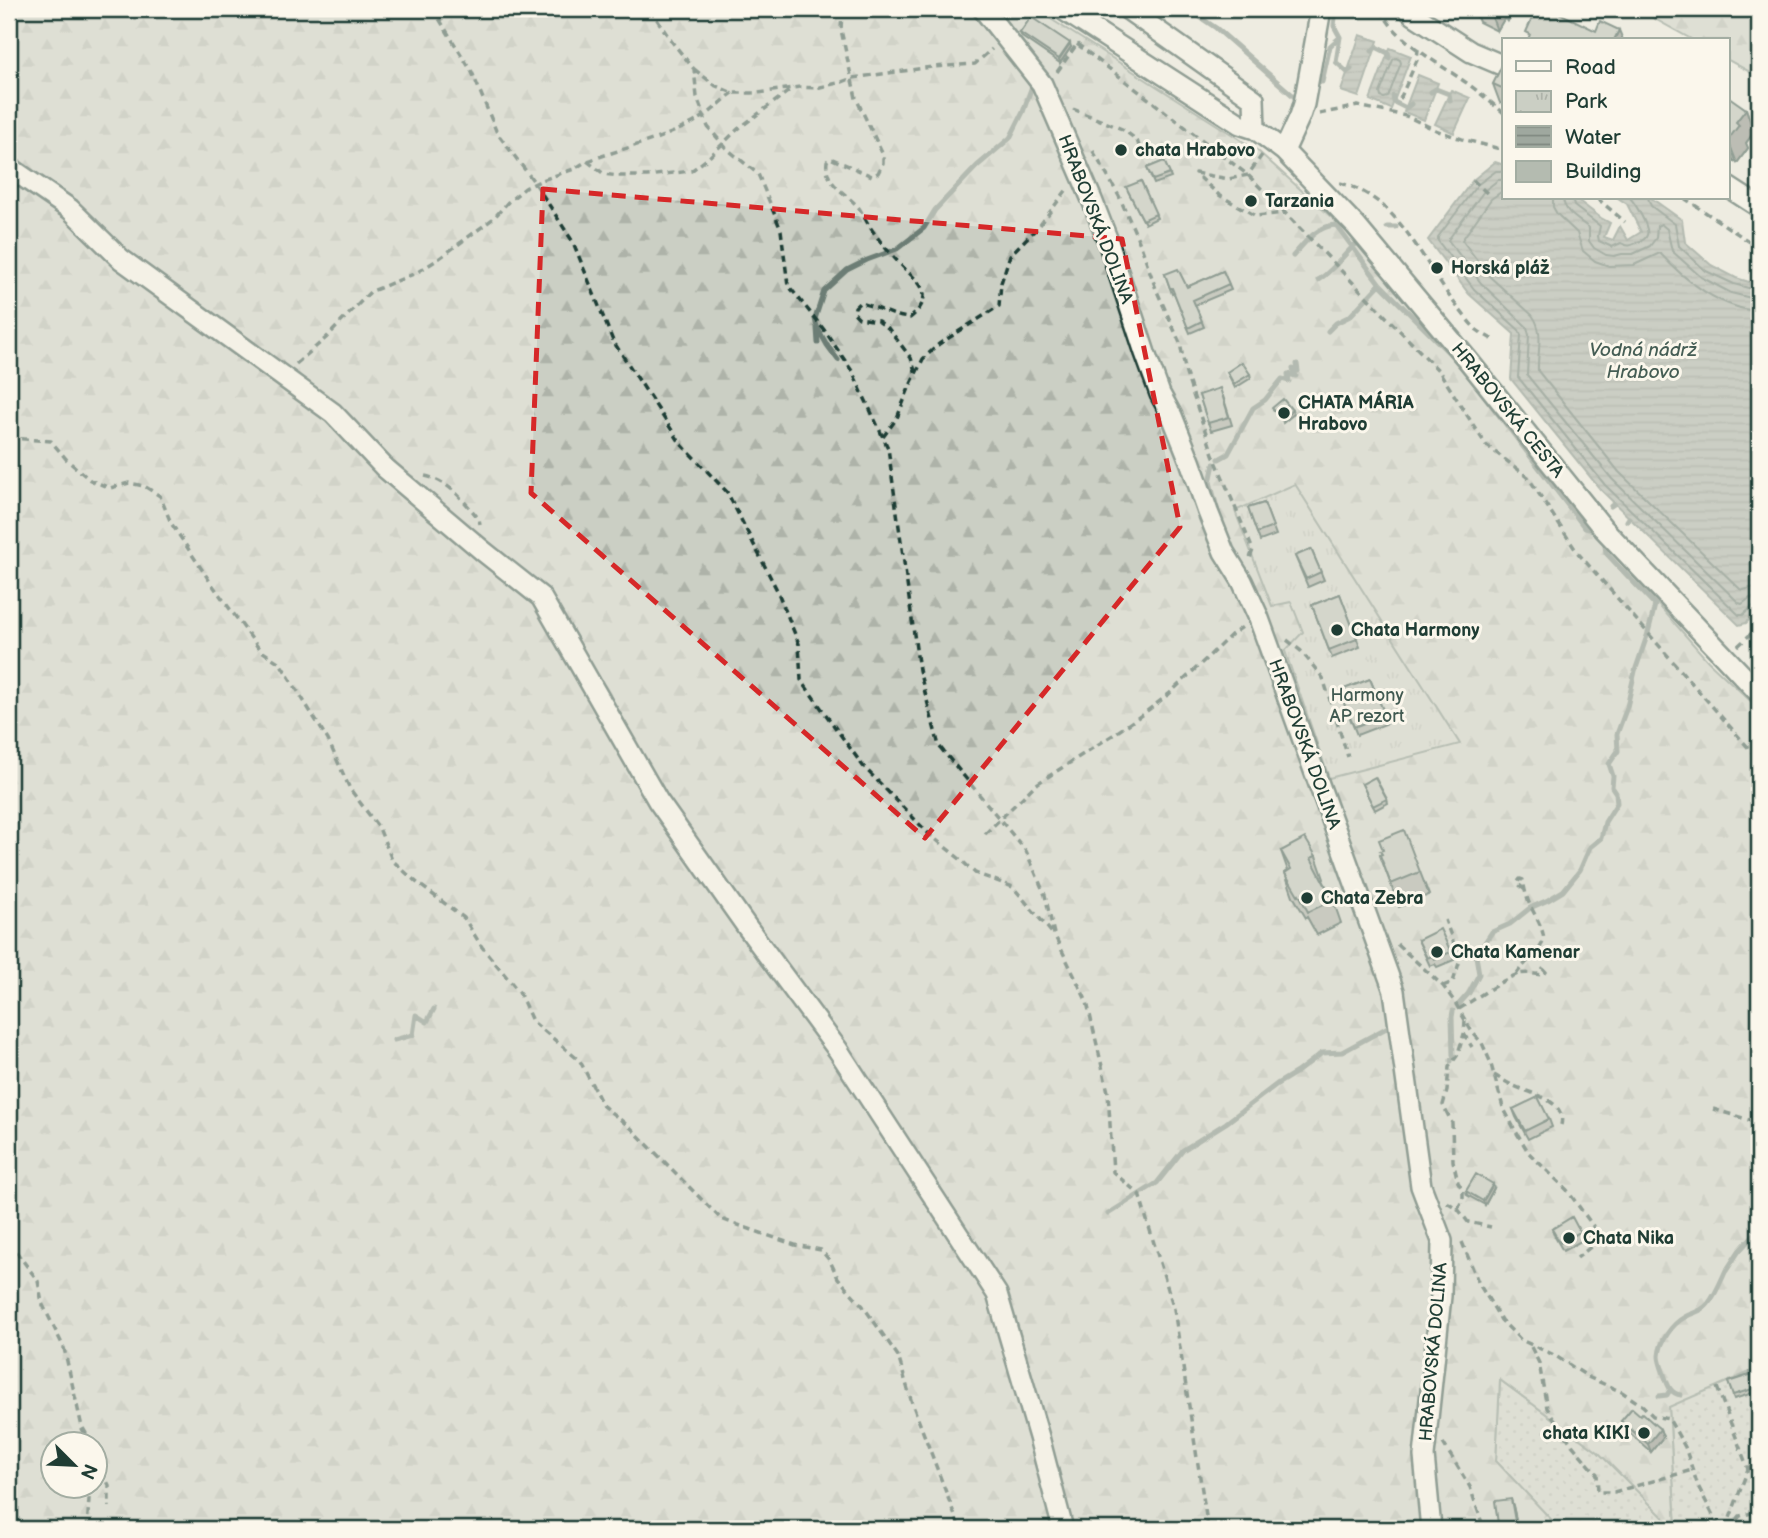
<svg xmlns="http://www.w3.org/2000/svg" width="1768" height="1538" font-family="'Balsamiq Sans',sans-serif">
<defs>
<pattern id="grass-dots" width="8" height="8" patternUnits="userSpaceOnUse" patternTransform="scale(1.75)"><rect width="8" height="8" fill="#cbcfc4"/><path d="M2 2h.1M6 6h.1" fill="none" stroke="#aeb3a9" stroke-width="1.8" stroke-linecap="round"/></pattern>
<pattern id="forest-firs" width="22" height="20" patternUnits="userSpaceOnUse" patternTransform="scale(1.75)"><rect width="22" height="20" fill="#cbcfc4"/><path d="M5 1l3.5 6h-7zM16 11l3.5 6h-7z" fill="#aeb3a9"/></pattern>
<pattern id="park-tufts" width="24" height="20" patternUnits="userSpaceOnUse" patternTransform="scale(1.75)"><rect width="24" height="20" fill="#cbcfc4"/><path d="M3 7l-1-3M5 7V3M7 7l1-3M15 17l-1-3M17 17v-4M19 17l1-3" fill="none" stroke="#aeb3a9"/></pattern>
<pattern id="water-rules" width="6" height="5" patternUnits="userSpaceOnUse" patternTransform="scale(1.75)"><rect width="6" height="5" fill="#9fa89f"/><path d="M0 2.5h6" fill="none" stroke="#818a82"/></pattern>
</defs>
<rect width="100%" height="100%" fill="#eeece1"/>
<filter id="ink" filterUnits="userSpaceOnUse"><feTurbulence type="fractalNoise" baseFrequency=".0143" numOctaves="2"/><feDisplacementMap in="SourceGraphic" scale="14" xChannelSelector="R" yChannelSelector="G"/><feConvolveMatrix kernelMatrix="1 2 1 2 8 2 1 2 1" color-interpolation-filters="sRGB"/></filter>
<g filter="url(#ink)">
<path fill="url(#grass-dots)" stroke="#75867c" stroke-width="2" d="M1759 1368V1529H1676L1669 1406Z
M1500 1380 1598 1452 1675 1529H1560L1496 1461Z"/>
<path fill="url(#forest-firs)" stroke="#75867c" stroke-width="2" fill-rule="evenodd" d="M9 9H1035L1258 151 1351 235 1502 413 1579 515 1708 661 1759 709V1368L1669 1407 1676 1529H1675L1598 1452 1500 1380 1496 1461 1560 1529H9ZM52 1444H94V1486H52Z
M1637 9H1759V77L1728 60V40H1693Z"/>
<path fill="url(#park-tufts)" stroke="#75867c" stroke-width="2" d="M1295 484 1460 744 1329 778 1285 651 1303 632 1291 602 1272 606 1235 511Z"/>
<path fill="url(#water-rules)" stroke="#6c7d74" stroke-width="2" d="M1360 35 1378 41 1359 97 1341 91Z
M1390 48 1411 56 1391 109 1370 100Z
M1418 75 1438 83 1424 120 1404 112Z
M1451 90 1470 98 1454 133 1435 124Z
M1495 162 1504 165V198H1575L1601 218 1610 223 1604 237 1613 240 1620 226 1628 240 1641 232 1627 204 1618 198H1651L1682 220 1685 242 1711 265 1736 278 1759 285V610L1746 623 1739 625 1600 489 1511 379 1514 334 1469 294 1428 240 1473 180Z"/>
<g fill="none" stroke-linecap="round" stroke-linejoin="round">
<path stroke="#52685f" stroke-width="2" d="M1396 58 1400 60 1401 63 1388 97 1384 98 1381 97 1380 93 1393 60Z
M1504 171H1496L1477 185 1438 237V241L1474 289 1519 330 1521 335 1518 377 1605 485 1739 615H1743L1753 606 1759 605
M1504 180H1498L1484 191 1448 240 1481 283 1527 327 1529 335 1527 375 1612 479 1739 603 1742 604 1750 598 1759 596
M1504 190 1491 199 1462 240 1489 276 1532 315C1545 332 1537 352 1538 371L1619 472 1740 589 1743 590 1759 586
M1553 198V207L1557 214 1577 233 1583 251 1595 261 1609 266 1634 265 1660 253C1684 280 1721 309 1759 311
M1563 198C1564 213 1578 219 1589 228V241L1594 248 1606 255 1614 256 1622 254H1633L1650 246 1656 238 1657 226 1661 224 1667 229 1672 251 1701 277 1731 293 1759 300
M1572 198 1574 206 1600 226 1598 236 1599 241 1612 247 1621 243C1628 247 1631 246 1638 242 1641 241 1646 239 1647 235 1650 228 1635 203 1630 198
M1648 198 1651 206 1675 224 1679 246 1706 271 1734 284 1759 291"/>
<path stroke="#6c7d74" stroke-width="5" d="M1188 9 1216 28 1297 99
M1336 9 1334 26 1340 37
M986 28 1019 70
M1372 51 1376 47 1388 53 1389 58
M1322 82 1330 46 1340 37 1336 62 1347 72 1351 69
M1431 92 1436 89 1449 94 1450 100
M1393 96 1394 102 1406 108 1411 104
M1387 227H1396
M1293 256C1305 242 1317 226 1336 225L1380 284 1451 355 1470 377 1585 528 1589 529
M1318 280C1331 273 1344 254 1356 244
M817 328 818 343
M1328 331 1336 323 1350 316 1380 284
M838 360 827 345 817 327 815 319 824 291 847 270 867 260 897 249 924 228 935 210 977 166 1010 138 1023 112 1032 86 1030 83
M1219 459 1228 454 1253 408 1265 400 1282 379 1289 381 1288 374 1296 376 1293 369 1298 371 1297 364
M1214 464 1210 482 1220 519
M1611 506 1614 504
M1627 521 1629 518
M1459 1004 1469 993 1479 974 1476 956 1492 932 1510 924 1530 908 1548 900 1563 891 1580 870 1590 847 1601 838 1605 822 1617 803 1616 793 1612 787 1613 776 1609 764 1618 751 1617 734 1627 707 1635 671 1648 633 1655 605 1606 553 1605 546
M394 1040 413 1035 416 1015 427 1022 434 1009
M1453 1055 1452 1017 1453 1011
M1451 1061V1060
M1108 1214 1157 1183 1183 1150 1226 1123 1277 1084 1297 1072 1322 1053 1342 1052 1390 1026
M1726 1271 1739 1251 1759 1229
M1681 1395C1671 1394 1668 1386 1665 1377 1663 1371 1659 1362 1659 1356 1660 1341 1672 1324 1685 1317 1695 1311 1700 1313 1708 1304 1716 1294 1721 1281 1726 1270
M1659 1396 1667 1395 1670 1390"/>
<g stroke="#1f3d34" stroke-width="24">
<path id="minor" d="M983 9 1042 84 1092 200 1108 241 1145 353 1160 394 1172 416 1190 461 1208 512 1224 552 1242 581 1258 616 1394 991 1421 1186 1442 1241 1441 1296 1424 1456 1431 1529
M1062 9 1240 124 1255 129 1284 151 1356 226 1467 359 1603 528 1759 693
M1127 9 1254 99 1255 129
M1408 9 1414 15 1471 52 1504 66
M1284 151 1300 116 1304 104 1321 9
M9 167 70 209 121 259 333 413 385 468 483 551 541 597 658 801 747 927 838 1050 997 1294 1039 1437 1063 1529
M1728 187 1759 207"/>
</g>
<path stroke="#1f3d34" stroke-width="3.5" stroke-dasharray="7 5" stroke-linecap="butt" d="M433 9 472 72 497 133 535 183 573 242 613 341 681 444 727 492 777 590 799 644 801 680 863 766 929 834 960 859 975 873 1013 887 1052 933
M650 9 672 42 694 69 697 97 708 127 726 148 758 174 781 230 788 285 825 331 852 371 888 448 919 670 939 746 1026 851 1045 895 1054 934 1087 1002 1108 1092 1113 1172 1139 1194 1174 1309 1208 1529
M842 9 841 30 856 98 883 155V163L878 173 872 176 830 158 827 161C824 185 846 192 859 208 863 214 866 221 870 227 880 242 892 256 905 269 912 276 923 284 924 295 924 305 917 312 910 318 892 317 877 306 859 303L855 307 854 313 859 318 878 321 888 328 911 358 916 374
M1381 9C1392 37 1436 62 1461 79 1476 89 1490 102 1504 113
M1749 9 1759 16
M1077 44 1248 175 1439 371 1486 445 1528 477 1577 552 1753 753 1759 758
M694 69 716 86 733 93H758L800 87 816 88 842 82 853 78 932 67 975 64 992 49
M1057 72 1077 44
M1400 99 1417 60 1418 49
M1073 109 1122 129 1137 140 1142 155
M1319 114 1358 106 1406 116 1438 131 1462 139 1504 150
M1093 151 1119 196 1141 246 1156 289 1180 343 1186 374 1213 454 1253 550 1250 558
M1262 155 1248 175 1229 179 1195 173 1219 195 1256 216 1285 213
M588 161C625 147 668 139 703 117 713 111 723 100 733 93
M1473 180 1488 194
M1340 183C1401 198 1423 265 1459 309 1465 316 1470 324 1477 330 1482 334 1489 337 1495 341
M1597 198 1625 222
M1684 198 1759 248
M296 364 326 338 370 292 416 273 437 260 494 218 508 202 525 188 542 180 574 169 587 161 604 174 618 176H647L691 171 707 159 738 129 793 88
M883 437 897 418 909 388 923 359 939 344 999 306 1001 283 1010 255 1040 225 1068 188
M9 438 51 441 67 460 90 480 110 488 129 483 144 486 160 496 171 523 211 583 260 650 280 663 294 685 328 740 350 789 379 828 392 860 415 881 464 918 482 947 519 992 532 1021 580 1061 603 1106 631 1128 721 1219 795 1245 821 1250 830 1261 838 1278 863 1306 898 1356 912 1403 960 1529
M425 476C449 481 464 501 479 519L480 524
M1287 640 1301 651 1323 678 1348 757
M1738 646 1759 626
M985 834 1035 785 1113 735 1143 714 1169 694 1231 635 1244 626
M1397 944 1443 986 1454 1001 1472 1032 1482 1043 1490 1061 1503 1107 1515 1130 1529 1153 1567 1190 1593 1226 1595 1235 1593 1245 1577 1258
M1516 975C1524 962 1536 956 1542 944 1549 933 1530 910 1527 897 1525 892 1524 885 1523 880L1520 879 1517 883 1525 890
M1443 986 1453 982 1460 960 1445 920
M1459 1009C1474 1000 1504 978 1519 974 1527 972 1534 974 1542 975L1546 972 1543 969 1537 975
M1465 1021 1464 1034 1472 1047
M1494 1075C1501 1079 1507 1083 1514 1086 1531 1094 1567 1100 1561 1125
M1713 1109 1759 1123
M1447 1202 1458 1209 1468 1222 1491 1227
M1458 1209 1463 1198V1191L1458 1182 1453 1161 1452 1123 1443 1105 1447 1091 1449 1067 1457 1056 1464 1034
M9 1242 38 1281 42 1303 64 1348 82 1427 84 1444
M1462 1242 1479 1284 1491 1303 1501 1320 1521 1340 1554 1355 1590 1378 1622 1392 1643 1406 1653 1416 1669 1419 1685 1447 1698 1486 1720 1529
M1531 1347 1539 1363 1547 1408 1573 1446 1597 1474 1598 1492H1614L1692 1470
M1717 1387 1748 1469 1759 1463
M83 1428 92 1444
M1443 1443 1470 1487 1484 1529
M94 1449 100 1468 109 1485V1507
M87 1529 89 1499 88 1486
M1726 1529 1748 1469 1759 1457
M1729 1529 1740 1516 1759 1511"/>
<use href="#minor" stroke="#fbf7ec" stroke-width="19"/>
</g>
<path fill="#9ba197" stroke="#1f3d34" stroke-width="2" d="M1472 9H1514L1508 21 1504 19 1497 31 1479 22 1474 10Z
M1020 33 1071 47 1060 63 1022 37Z
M1504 66V104L1500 103 1493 84Z
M1728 99 1746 109 1754 132 1746 143 1748 148 1737 163 1733 160 1728 167Z
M1164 161 1171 178 1154 184 1147 168Z
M1141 181 1157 218 1145 224 1128 191Z
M1223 271 1231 290 1195 305 1204 327 1190 333 1174 293 1172 294 1165 274 1187 287Z
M1227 372 1250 374 1251 378 1235 388Z
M1199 395 1223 396 1232 425 1211 431Z
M1264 503 1276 535 1260 541 1248 508Z
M1311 549 1324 580 1308 587 1295 556Z
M1340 594 1360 647 1332 658 1312 605Z
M1370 679 1388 723 1357 735 1339 691Z
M1362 784 1387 799 1388 803 1375 810Z
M1281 851 1316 856 1324 879 1323 880 1333 900 1341 923 1317 935 1307 917 1306 918 1293 896 1285 873 1288 871Z
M1381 854 1420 872 1429 895 1399 907 1380 855Z
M1418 940 1451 952 1454 960 1437 967 1435 964 1430 966Z
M1513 1109 1549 1119 1552 1127 1528 1139 1516 1117Z
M1494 1188 1485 1205 1467 1195 1466 1191Z
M1552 1229 1580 1232 1583 1240 1563 1251 1555 1237Z
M1759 1372V1391L1734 1399 1728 1382Z
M1640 1415 1660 1429 1663 1437 1651 1452 1624 1428 1621 1421Z
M1513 1506 1518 1529H1500L1498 1524Z"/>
<path fill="#7e837b" stroke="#1f3d34" stroke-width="2" d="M1489 9H1500L1504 19 1497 31Z
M1503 9H1514L1508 21Z
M1619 30 1623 40H1614Z
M1070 43 1071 47 1060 63 1059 59Z
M1746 109 1754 132 1746 143 1748 148 1737 163 1728 140 1736 122Z
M1728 145 1733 160 1728 167Z
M1292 410 1294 414 1283 423 1282 419Z
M1493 1184 1494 1188 1485 1205 1483 1201Z
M1660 1429 1663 1437 1651 1452 1648 1444Z
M1511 1499 1513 1506 1518 1529 1515 1521Z"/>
<path fill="#b4bbb0" stroke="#1f3d34" stroke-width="2" d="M1542 9H1551L1596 31 1600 21 1619 30 1614 40H1528L1530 34 1526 32 1533 16 1538 18Z
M1031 17 1070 43 1059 59 1020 33Z
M1502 65 1504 66V89L1493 84Z
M1729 97 1746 109 1736 122 1739 125 1728 140V99Z
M1164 161 1170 174 1153 180 1147 168Z
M1141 181 1156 214 1143 220 1126 187Z
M1178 269 1187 287 1223 271 1229 284 1193 300 1202 321 1188 328 1172 288H1170L1165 274Z
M1242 362 1250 374 1234 384 1227 372Z
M1220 388 1229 417 1208 423 1199 395Z
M1283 399 1292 410 1282 419 1272 408Z
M1264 503 1273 527 1257 533 1248 508Z
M1311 549 1321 572 1306 579 1295 556Z
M1340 594 1357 639 1329 650 1312 605Z
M1370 679 1385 715 1354 727 1339 691Z
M1375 777 1387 799 1373 806 1362 784Z
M1404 830 1420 872 1391 884 1380 855 1382 854 1380 851 1383 850 1379 840Z
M1305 838 1316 856 1311 858 1333 900 1308 912 1299 894 1298 895 1285 873 1291 869 1281 851Z
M1440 929 1451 952 1434 959 1432 956 1427 958 1418 940Z
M1538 1097 1549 1119 1525 1131 1513 1109Z
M1476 1174 1493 1184 1483 1201 1466 1191Z
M1572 1217 1580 1232 1560 1243 1552 1229Z
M1759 1372V1387L1733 1395 1728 1382Z
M1632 1408 1640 1415 1642 1413 1660 1429 1648 1444 1621 1421Z
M1511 1499 1515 1521 1498 1524 1495 1501Z"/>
</g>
<path d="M0 0H1768V1538H0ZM543 189 1122 239 1180 527 925 838 531 493Z" fill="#eeece1" fill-opacity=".55" fill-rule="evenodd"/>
<path fill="none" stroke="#d62828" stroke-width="5" stroke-dasharray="14 9" stroke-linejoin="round" d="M543 189 1122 239 1180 527 925 838 531 493Z"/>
<g fill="#1f3d34" stroke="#fbf7ec" stroke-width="2.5">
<circle cx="1121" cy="150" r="7"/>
<circle cx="1251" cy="201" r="7"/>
<circle cx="1437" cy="268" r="7"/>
<circle cx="1284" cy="413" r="7"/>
<circle cx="1337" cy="630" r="7"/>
<circle cx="1307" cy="898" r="7"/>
<circle cx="1437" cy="952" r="7"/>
<circle cx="1569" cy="1238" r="7"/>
<circle cx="1644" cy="1433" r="7"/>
</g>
<g text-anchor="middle" stroke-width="6" stroke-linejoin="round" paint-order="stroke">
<g font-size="18" font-weight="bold" fill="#1f3d34" stroke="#fbf7ec" text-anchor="start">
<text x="1135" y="156">chata Hrabovo</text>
<text x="1265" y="207">Tarzania</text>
<text x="1451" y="274">Horská pláž</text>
<text x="1298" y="409">CHATA MÁRIA<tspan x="1298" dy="21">Hrabovo</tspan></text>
<text x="1351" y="636">Chata Harmony</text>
<text x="1321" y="904">Chata Zebra</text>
<text x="1451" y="958">Chata Kamenar</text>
<text x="1583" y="1244">Chata Nika</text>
<text x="1630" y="1439" text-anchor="end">chata KIKI</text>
</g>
<g font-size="18" fill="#1f3d34" stroke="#fbf7ec">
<text transform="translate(1096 219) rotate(69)" y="6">HRABOVSKÁ DOLINA</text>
<text transform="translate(1508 410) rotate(51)" y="6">HRABOVSKÁ CESTA</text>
<text transform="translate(1305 744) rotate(70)" y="6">HRABOVSKÁ DOLINA</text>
<text transform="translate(1433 1352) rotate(-85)" y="6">HRABOVSKÁ DOLINA</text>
</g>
<g font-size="18" fill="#415a51" stroke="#fbf7ec">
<text x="1367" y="701">Harmony<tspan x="1367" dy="21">AP rezort</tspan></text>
</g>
<g font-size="19" font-style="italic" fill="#455d54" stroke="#fbf7ec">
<text x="1643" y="356">Vodná nádrž<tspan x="1643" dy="22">Hrabovo</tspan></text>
</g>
</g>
<rect width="1768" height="1538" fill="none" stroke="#fbf7ec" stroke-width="35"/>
<rect x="18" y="18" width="1733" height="1503" fill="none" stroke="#1f3d34" stroke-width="2.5" filter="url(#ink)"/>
<rect x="1502" y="38" width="228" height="161" fill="#fbf7ec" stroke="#a3ada2" stroke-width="2"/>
<rect x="1516" y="61" width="35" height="10" fill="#fbf7ec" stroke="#a3ada2" stroke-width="2"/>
<text x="1565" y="74" font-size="21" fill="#1f3d34">Road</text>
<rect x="1516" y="91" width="35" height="21" fill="url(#park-tufts)" stroke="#a3ada2" stroke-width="2"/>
<text x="1565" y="108" font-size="21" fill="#1f3d34">Park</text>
<rect x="1516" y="126" width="35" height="21" fill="url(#water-rules)" stroke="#a3ada2" stroke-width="2"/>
<text x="1565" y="144" font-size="21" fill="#1f3d34">Water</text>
<rect x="1516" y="161" width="35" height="21" fill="#b4bbb0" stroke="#a3ada2" stroke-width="2"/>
<text x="1565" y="178" font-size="21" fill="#1f3d34">Building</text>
<g transform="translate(74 1465) rotate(114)"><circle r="33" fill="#fbf7ec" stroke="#a3ada2" stroke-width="2"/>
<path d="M0-5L12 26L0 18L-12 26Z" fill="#1f3d34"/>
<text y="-10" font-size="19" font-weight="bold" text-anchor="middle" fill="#1f3d34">N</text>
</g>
</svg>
